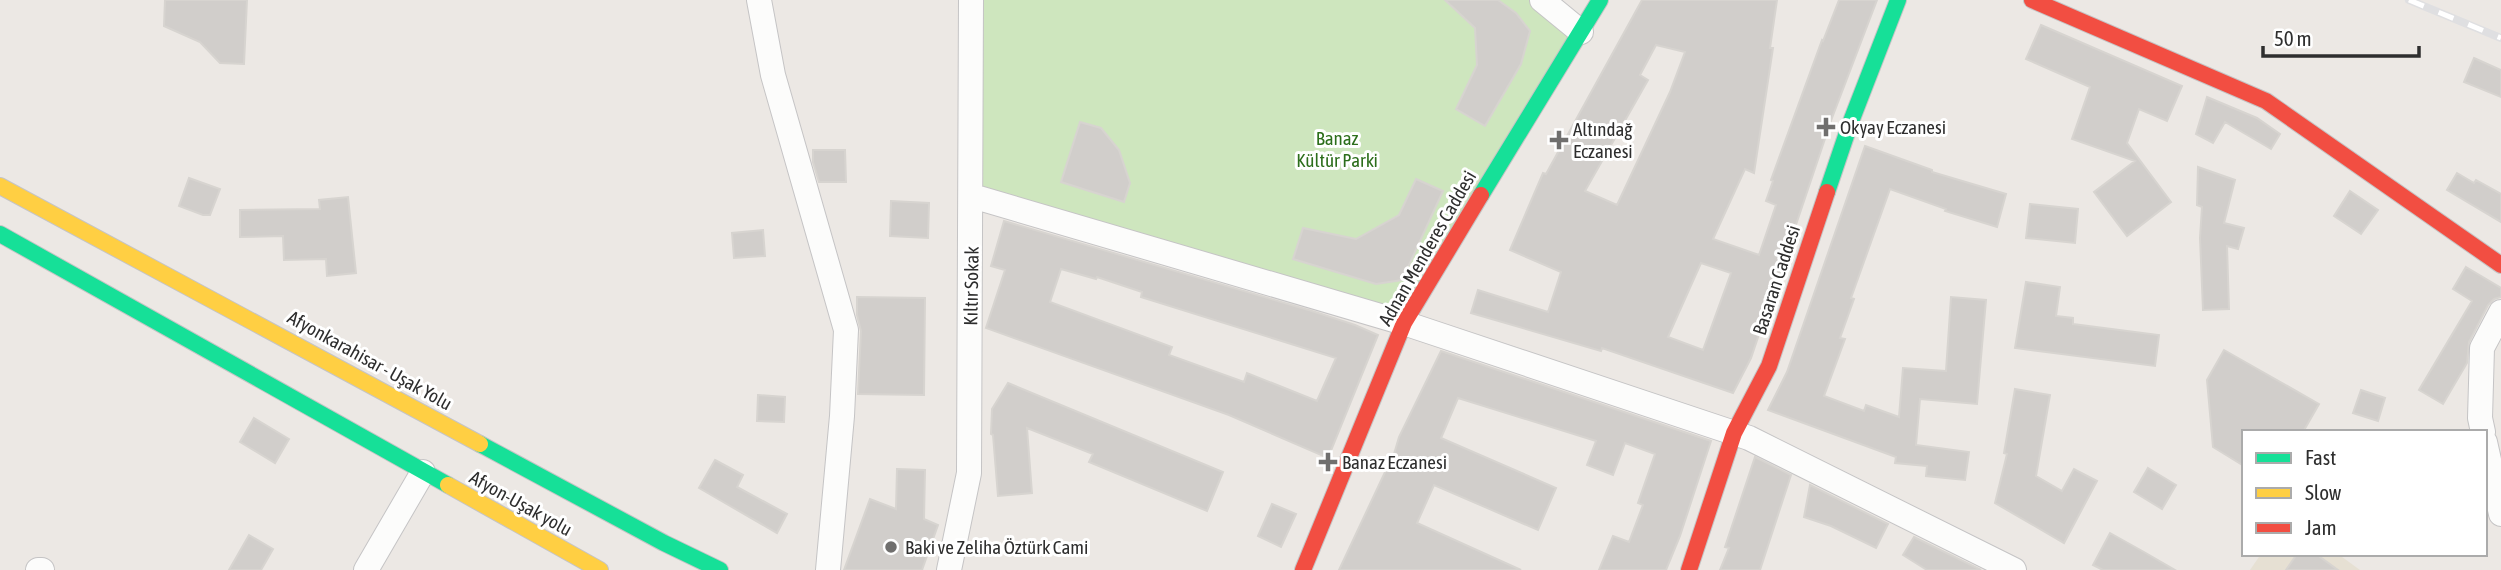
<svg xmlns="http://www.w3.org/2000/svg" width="2501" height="570" font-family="'Asap Condensed',sans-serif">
<rect width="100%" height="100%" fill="#ece8e4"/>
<path fill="#e6e0d3" d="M2261 554H2338L2360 570H2250Z"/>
<path fill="#cee6be" d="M971 0H1542L1581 32 1404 323 972 191Z"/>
<path fill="#d1cecb" stroke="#d7d4d0" stroke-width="2" fill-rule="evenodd" d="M165 0H247L244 64 220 63 200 42 164 26Z
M1445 0H1498L1516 13 1530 31 1521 64 1485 126 1456 109 1477 65 1475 28Z
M1642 0H1777L1770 48H1773L1754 173 1745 169 1713 239 1759 255 1776 205 1766 201 1773 181 1771 180 1822 40 1823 41 1839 0H1877L1832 118 1751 358 1733 393 1602 348 1601 351 1471 313 1478 290 1548 312 1561 272 1510 250 1543 173 1546 174ZM1656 45 1685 52 1670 92 1617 205 1585 191 1648 80 1640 75ZM1701 263 1731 273 1703 350 1668 337Z
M2041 25 2182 86 2167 121 2139 109 2127 143 2171 202 2127 236 2094 192 2135 161 2072 139 2090 87 2026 59Z
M2474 58 2501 70V97L2464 82Z
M2207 97 2257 118 2280 134 2271 149 2225 122 2213 143 2196 134Z
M1080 122 1101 128 1119 150 1130 183 1124 202 1061 182Z
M1865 146 1932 170V172L2006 194 1997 227 1945 211 1946 209 1890 189 1851 298 1854 299 1840 338 1845 339 1824 396 1864 411 1866 405 1899 417 1903 368 1946 371 1951 297 1986 300 1977 404 1920 399 1916 445 1969 452 1965 480 1926 476 1927 466 1895 463 1896 457 1768 410 1787 372Z
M813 150H845L846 182H819L813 162Z
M2198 167 2235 180 2224 223 2244 228 2238 249 2227 246 2229 309 2203 310 2200 238 2202 207 2197 205Z
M2457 173 2474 183 2476 180 2501 194V222L2447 190Z
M189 178 220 189 210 215H203L179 206Z
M1416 179 1443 191 1402 280 1376 284 1293 259 1303 228 1356 239 1399 215Z
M2350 191 2378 210 2361 234 2334 216Z
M348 197 356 273 327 276 326 259 284 260 283 236 240 237V210L320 209 319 200Z
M891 201 929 203 928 238 890 236Z
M2030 204 2078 209 2075 243 2026 238Z
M1004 221 1312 311 1355 325 1378 335 1328 458 1229 415 986 328 1005 270 991 266ZM1061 269 1096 279 1097 277 1142 292 1141 297 1336 358 1317 401 1247 373 1244 382 1169 355 1172 347 1050 302Z
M763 230 765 256 734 258 732 233Z
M2466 267 2501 288V297L2494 299 2488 305 2469 342 2467 363 2443 404 2419 390 2472 301 2453 289Z
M2026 282 2060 287 2056 316 2073 318V324L2159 335 2155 366 2015 348Z
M857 297 925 298 924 395 858 394 861 331 857 315Z
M2224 350 2319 404 2303 432H2244V466L2213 447 2207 380Z
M1441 351 1711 441 1680 536 1666 570H1599L1613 536 1629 542 1643 505 1638 503 1655 454 1625 443 1613 475 1587 465 1596 441 1458 398 1441 438 1556 488 1538 530 1434 485 1417 523 1521 570H1339L1386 470 1389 471 1399 437Z
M1008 383 1223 472 1207 511 1089 462 1093 454 1027 428 1032 493 998 496 993 435 991 434 992 409Z
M2015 389 2050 395 2036 476 2062 491 2074 469 2097 481 2064 543 1995 503 2007 454 2004 453Z
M2361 390 2385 398 2378 421 2353 413Z
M758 395 785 397 784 422 757 421Z
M254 418 289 439 275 463 240 442Z
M1755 457 1791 475 1760 570H1720L1729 548 1725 547Z
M715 460 743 475 737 487 787 514 777 533 699 488Z
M2148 468 2176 485 2162 509 2134 492Z
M897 469 925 470 924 519 938 525 922 570H844L870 499 896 509Z
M1810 485 1888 524 1876 548 1831 526 1804 517Z
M1272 504 1296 514 1281 547 1258 536Z
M2110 533 2144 552 2175 570H2103L2093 565Z
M249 535 273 549 261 570H229Z
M1914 537 1981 570H1927L1903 555Z
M2297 554H2316L2338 570H2286Z"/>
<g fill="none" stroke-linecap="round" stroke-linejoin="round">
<g stroke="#c5c4c5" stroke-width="26">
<path id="street" d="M759 0 773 75 846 330 842 416 828 570
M1542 0 1581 32
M972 196 1404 323 1749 438 2014 570
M2483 432 2480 418 2482 348 2501 312
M2485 442 2501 514
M38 570H42
M366 570 423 472
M949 570 969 473 971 0"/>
</g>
<g stroke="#c5c4c5" stroke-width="18">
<path id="fast" d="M1827 192 1850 124 1898 0
M1481 195 1600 0
M0 234 448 485
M480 444 664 543 720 570"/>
</g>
<g stroke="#c5c4c5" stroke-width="18">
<path id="slow" d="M0 186 480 444
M448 485 600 570"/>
</g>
<g stroke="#c5c4c5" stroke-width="18">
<path id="jam" d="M2032 0 2266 101 2501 265
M1303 570 1404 323 1481 195
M1689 570 1734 433 1769 366 1827 192"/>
</g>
<use href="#street" stroke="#fcfcfb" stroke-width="24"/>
<use href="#fast" stroke="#16e098" stroke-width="16"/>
<use href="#slow" stroke="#ffcf43" stroke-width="16"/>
<use href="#jam" stroke="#f24e42" stroke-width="16"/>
<g stroke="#dfdfe1" stroke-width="8">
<path id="rail" d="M2409 0 2501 38"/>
</g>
<use href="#rail" stroke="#fff" stroke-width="5" stroke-dasharray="16" stroke-linecap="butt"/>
</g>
<g fill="#706f6e" stroke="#fff" stroke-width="2.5">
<path d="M1822.5 116.5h7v7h7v7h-7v7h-7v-7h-7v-7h7z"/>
<path d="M1555.5 129.5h7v7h7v7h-7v7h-7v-7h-7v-7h7z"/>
<path d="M1324.5 451.5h7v7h7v7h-7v7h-7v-7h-7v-7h7z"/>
<circle cx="891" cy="547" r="7"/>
</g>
<g text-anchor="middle" stroke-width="6" stroke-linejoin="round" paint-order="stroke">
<g font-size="19" fill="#2e2e2e" stroke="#fff" text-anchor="start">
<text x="1840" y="134">Okyay Eczanesi</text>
<text x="1573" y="136">Altındağ<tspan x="1573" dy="22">Eczanesi</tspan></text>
<text x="1342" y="469">Banaz Eczanesi</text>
<text x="905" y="554">Baki ve Zeliha Öztürk Cami</text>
</g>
<g font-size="19" fill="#2c6e1b" stroke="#fff">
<text x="1337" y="145">Banaz<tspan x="1337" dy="22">Kültür Parki</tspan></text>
</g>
<g font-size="19" fill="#2e2e2e" stroke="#fff">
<text transform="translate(1427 248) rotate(-60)" y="7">Adnan Menderes Caddesi</text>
<text transform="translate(1776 280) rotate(-72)" y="7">Basaran Caddesi</text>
<text transform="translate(971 286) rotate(-89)" y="7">Kıltır Sokak</text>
<text transform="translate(370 360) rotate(29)" y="7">Afyonkarahisar - Uşak Yolu</text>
<text transform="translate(521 503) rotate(29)" y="7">Afyon-Uşak yolu</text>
</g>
</g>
<rect x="2242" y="430" width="245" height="126" fill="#ffffff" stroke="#ababab" stroke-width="2"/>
<rect x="2256" y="453" width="35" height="10" fill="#16e098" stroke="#ababab" stroke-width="2"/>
<text x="2305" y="465" font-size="21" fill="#2e2e2e">Fast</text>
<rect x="2256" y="488" width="35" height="10" fill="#ffcf43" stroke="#ababab" stroke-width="2"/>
<text x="2305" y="500" font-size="21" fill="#2e2e2e">Slow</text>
<rect x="2256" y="523" width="35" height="10" fill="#f24e42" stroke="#ababab" stroke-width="2"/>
<text x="2305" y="535" font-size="21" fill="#2e2e2e">Jam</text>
<path d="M2263 46v10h156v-10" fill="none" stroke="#2e2e2e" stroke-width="3.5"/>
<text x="2274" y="46" font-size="21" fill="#2e2e2e" stroke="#ffffff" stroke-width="5" paint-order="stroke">50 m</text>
</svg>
